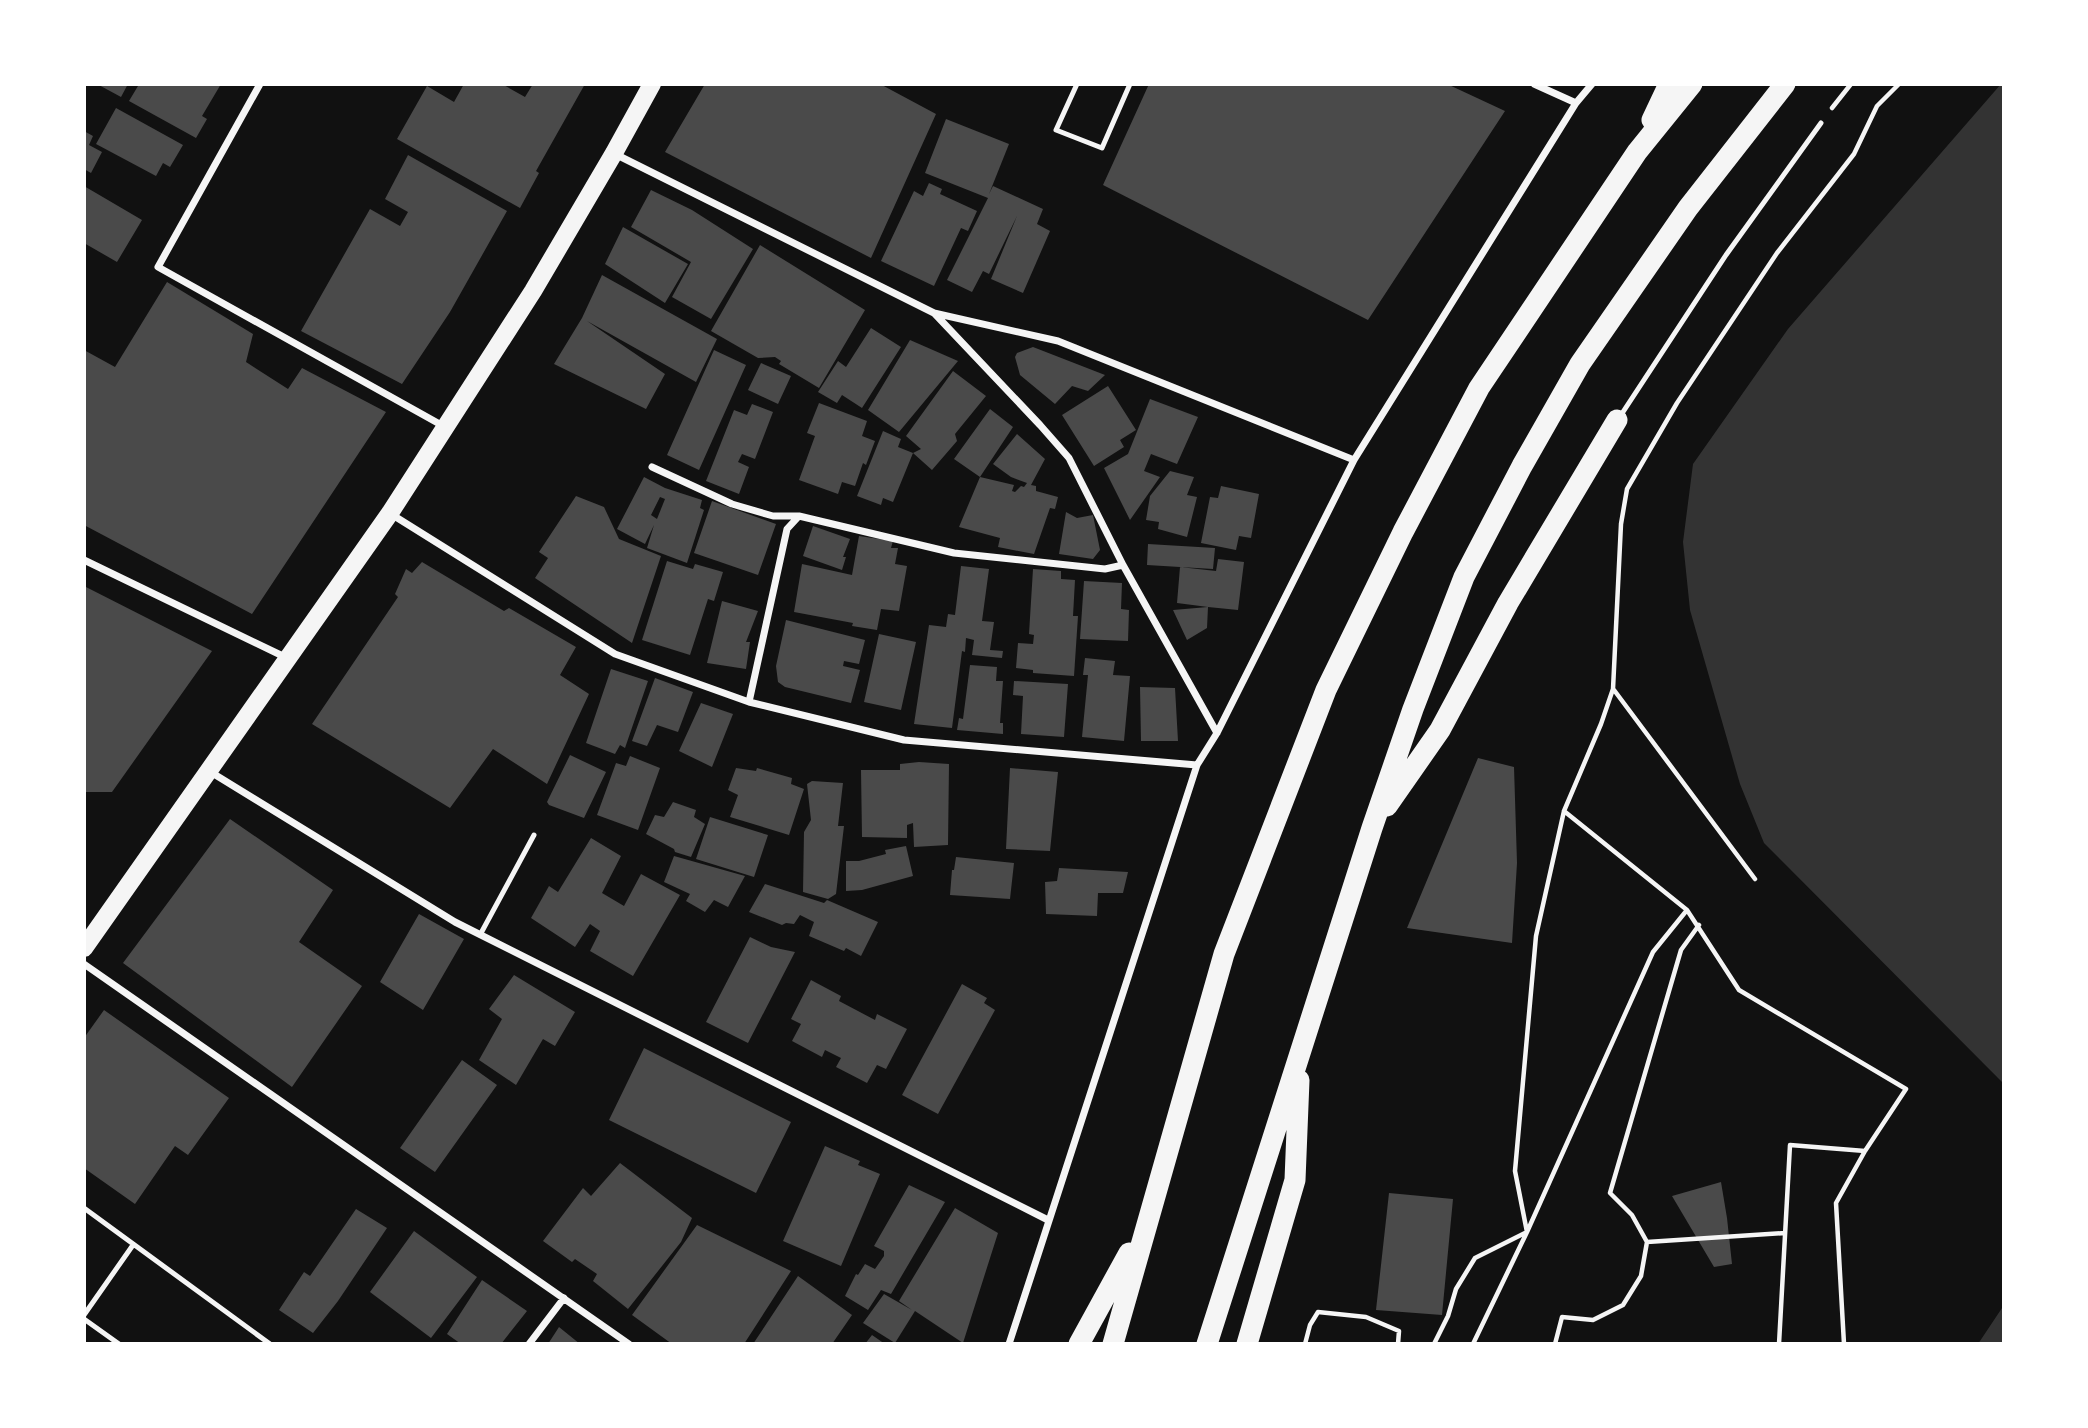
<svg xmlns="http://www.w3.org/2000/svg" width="2088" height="1428" font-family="Inter,sans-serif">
<rect width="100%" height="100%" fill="#111"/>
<path fill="#333" d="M2001 84H2004V1084L1764 843 1740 784 1690 610 1683 542 1693 464 1788 329Z
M2004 1305V1344H1978Z"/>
<path fill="#4a4a4a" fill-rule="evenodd" d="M97 84H128L121 97Z
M134 84H221L202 116 207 119 196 138 129 101 138 86Z
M464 84H502L525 97 533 84H585L536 171 539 173 520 208 397 139 427 86 454 102Z
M705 84H880L936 114 871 258 665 152Z
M1149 84H1447L1505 111 1368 320 1103 185Z
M116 108 183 145 170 167 163 163 156 176 96 144Z
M946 119 1009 144 989 194 993 186 1043 209 1037 224 1050 231 1023 293 991 279 1017 216 989 274 983 271 972 292 947 280 988 198 925 173Z
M84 131 93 136 89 145 102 152 91 173 84 169Z
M408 155 507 211 450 312 402 384 301 331 370 209 400 226 408 212 385 199Z
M929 183 942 189 940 194 977 211 968 231 961 228 934 286 881 261 914 191 923 196Z
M84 186 142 220 117 262 84 243Z
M651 190 692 210 753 249 711 319 672 297 691 262 631 227Z
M623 227 688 264 665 303 605 264Z
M760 245 865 310 819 388 779 364 781 361 775 357 758 358 711 331Z
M602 275 717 339 696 382 587 321 665 374 646 409 554 364 582 318Z
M167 282 253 334 246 362 288 389 302 368 386 412 252 614 84 525V350L115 367Z
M871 328 901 347 862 408 842 395 837 403 818 392 838 361 846 367Z
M910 340 958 361 899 432 868 410Z
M1033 347 1105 375 1088 391 1072 386 1055 404 1020 375 1015 357 1017 353Z
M714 350 746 365 699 470 667 455Z
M761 363 791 376 778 404 748 390Z
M953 371 986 396 955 434 957 441 932 470 913 453 921 449 906 436Z
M1108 386 1136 430 1120 440 1124 447 1094 466 1062 415Z
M1150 399 1198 417 1177 464 1151 454 1144 471 1160 477 1130 520 1104 468 1128 454Z
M819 403 867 421 862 436 875 441 866 465 863 463 855 486 842 482 838 494 799 480 815 436 807 433Z
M752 404 773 412 755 459 742 454 738 462 749 467 739 494 706 481 734 410 747 415Z
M990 409 1013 427 980 477 1014 485 1012 491 1015 492 1021 486 1024 487 1027 483 1011 477 993 464 1017 434 1045 459 1031 485 1036 486V491L1058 497 1055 509 1050 508 1034 554 998 547 1000 538 959 527 980 477 954 459Z
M883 431 901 439 898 447 913 453 893 502 883 498 881 505 857 496Z
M1170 471 1194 477 1187 495 1197 497 1187 537 1158 529 1159 522 1146 520 1150 496Z
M644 477 665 488 702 500 700 508 704 510 687 563 647 548 654 525 645 544 617 529ZM660 497 665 499 657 519 651 515Z
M1221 486 1259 494 1251 538 1239 536 1236 550 1201 543 1210 497 1218 498Z
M576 496 604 507 619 539 661 556 632 643 535 578 548 558 539 552Z
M712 501 776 524 758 575 694 553Z
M1066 512 1077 518 1093 515 1100 550 1093 559 1059 554Z
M813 526 850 539 843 557H846L842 570 803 556Z
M859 536 893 541 891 548H898L895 564 907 566 899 611 881 609 877 630 852 626 853 623 794 612 802 564 852 575Z
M1148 544 1215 548 1213 569 1147 565Z
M1218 559 1244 562 1238 610 1208 607 1207 628 1187 640 1173 610 1208 607 1177 603 1180 567 1216 571Z
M667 561 693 569 695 564 723 572 714 601 708 599 690 655 642 640Z
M422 562 504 611 509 608 576 647 560 675 589 694 547 784 493 749 450 808 312 724 398 597 395 594 406 569 412 573Z
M961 566 989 569 982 621 994 622 990 650 1003 651 1002 658 972 655 974 640 966 638 965 652 962 651 952 728 914 724 929 625 946 627 948 614 955 615Z
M1033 569 1061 571V579L1075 580 1073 616H1078L1074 676 1033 673V670L1016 668 1018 643 1033 644 1034 635 1029 634Z
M1084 581 1122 583 1121 609 1129 610 1128 641 1080 639Z
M84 586 212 651 112 792H84Z
M722 601 758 611 746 642H750L746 669 707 663Z
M786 620 865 640 859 664 844 661 843 666 860 670 851 703 785 687 778 682 776 666Z
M879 634 916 642 901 710 864 702Z
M1085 658 1115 661 1113 675 1130 676 1124 741 1082 737 1088 675H1083Z
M970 665 997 667 996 681H1003L1000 723H1003V734L957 730 959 718 963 719Z
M611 669 648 681 625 748 620 745 615 754 586 743Z
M655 678 693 692 678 732 657 725 647 746 632 741Z
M1014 681 1068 684 1064 737 1021 734 1023 696 1013 695Z
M1140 687 1175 688 1178 741H1141Z
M701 703 733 714 712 767 679 751Z
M570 755 606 772 584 818 549 805 547 802Z
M630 756 660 768 638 830 597 815 616 763 626 766Z
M1478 758 1514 767 1517 863 1512 943 1407 928Z
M919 762 949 764 948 845 914 847 913 823 907 825V838L862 837 861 770H900V764Z
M736 768 756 771 757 768 792 778 791 784 804 789 789 835 730 817 738 795 728 790Z
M1010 768 1058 772 1050 851 1006 849Z
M812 781 843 783 838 826H844L836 894 828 899 803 892 804 832 811 820 807 784Z
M673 802 696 810 694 817 705 824 691 857 675 852 674 849 646 834 655 815 664 817Z
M710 817 768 835 754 877 696 859Z
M230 819 333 890 299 942 362 986 292 1087 123 963Z
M591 838 621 856 602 893 624 906 641 874 680 895 633 976 590 951 600 931 590 924 575 947 531 918 549 886 558 892Z
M906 846 913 876 862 890 846 891V861H859L886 854 885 850Z
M674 856 745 876 728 907 714 900 705 912 686 901 690 894 664 882Z
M956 857 1014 863 1010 899 950 895 952 870H954Z
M1059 868 1128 872 1123 893H1098L1097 916 1046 914 1045 882 1057 881Z
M765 884 824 903 827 900 878 922 861 956 846 948 844 951 809 936 814 922 800 915 794 924 786 923 782 925 749 912Z
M419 914 464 939 423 1010 380 982Z
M750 937 771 947 795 952 748 1043 706 1022Z
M514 975 575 1012 555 1046 543 1039 516 1085 479 1060 502 1019 489 1009Z
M811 980 841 996 839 1001 875 1020 877 1014 907 1029 886 1069 877 1065 867 1083 836 1067 841 1058 825 1050 822 1057 792 1041 801 1024 791 1019Z
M962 984 987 998 984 1003 995 1010 938 1114 902 1095Z
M104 1010 229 1098 188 1155 175 1146 135 1204 84 1168V1038Z
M644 1048 791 1122 756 1193 609 1120Z
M462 1060 497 1085 435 1172 400 1148Z
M825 1146 860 1161 858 1165 880 1174 841 1266 783 1241Z
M620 1163 692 1218 681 1242 628 1309 593 1281 597 1274 575 1259 572 1262 543 1241 583 1188 591 1196Z
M1721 1182 1727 1218 1732 1264 1714 1267 1672 1196Z
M909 1185 945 1202 891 1294 881 1290 868 1310 845 1296 856 1274 858 1275 865 1264 875 1269 884 1256V1251L874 1246Z
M1389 1193 1453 1199 1442 1315 1376 1310Z
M955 1208 998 1233 963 1343 915 1311 895 1343 863 1323 884 1294 912 1310 899 1301Z
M356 1209 387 1228 338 1301 313 1333 279 1310 304 1272 310 1276Z
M697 1225 791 1271 744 1344H672L632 1315Z
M414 1231 477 1277 431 1338 370 1292Z
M798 1276 852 1315 832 1344H753Z
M482 1280 527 1311 501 1344H461L447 1334Z
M559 1327 580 1344H548Z
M872 1335 885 1344H865Z"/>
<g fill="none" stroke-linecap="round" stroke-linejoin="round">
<path stroke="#f5f5f5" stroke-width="4.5" d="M1832 108 1851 84
M1614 690 1755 879
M1564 811 1687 910 1739 990 1906 1089 1865 1151 1836 1203 1844 1344
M1699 925 1681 950 1610 1193 1632 1215 1647 1242 1785 1233
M1305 1344 1310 1325 1318 1312 1366 1317 1399 1331 1398 1344
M1434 1344 1448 1316 1456 1289 1475 1258 1527 1232 1653 952 1687 910
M1473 1344 1527 1232 1515 1171 1536 936 1564 811 1601 724 1613 689 1621 524 1627 489 1677 403 1777 253 1854 154 1877 106 1899 84
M1555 1344 1562 1317 1593 1320 1623 1305 1641 1276 1647 1242
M1779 1344 1790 1145 1865 1151"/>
<path stroke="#f5f5f5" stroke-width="5" d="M1077 84 1056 130 1102 148 1130 84
M1621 415 1726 255 1821 123
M480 935 534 835
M84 1208 270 1344
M84 1315 133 1245
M84 1319 119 1344"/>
<path stroke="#f5f5f5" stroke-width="7" d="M260 84 158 267 445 427
M1534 84 1576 103
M615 154 934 313 1058 341 1354 460
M935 314 1040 425 1069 458 1123 565 1217 733
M652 467 732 504 773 516H799
M391 514 615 654 749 702 904 740 1197 765
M84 560 287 658
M749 702 787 529 799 516 954 553 1105 569 1123 565
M209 771 455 922 1048 1220
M84 964 629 1344
M529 1344 564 1298
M1009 1344 1197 765 1217 733 1354 460 1576 103 1592 84"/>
<path stroke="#f5f5f5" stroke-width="18" d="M84 948 390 513 533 291 614 153 652 84"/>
<path stroke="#f5f5f5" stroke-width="21" d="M1652 120 1669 84
M1387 806 1440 730 1508 603 1617 420
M1079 1344 1129 1253
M1113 1344 1224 954 1326 690 1403 532 1479 388 1637 152 1692 84
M1207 1344 1372 828 1413 709 1464 577 1522 466 1580 364 1688 208 1785 84
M1247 1344 1295 1180 1299 1080"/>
</g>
<rect width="2088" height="1428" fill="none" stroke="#ffffff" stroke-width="172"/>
</svg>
